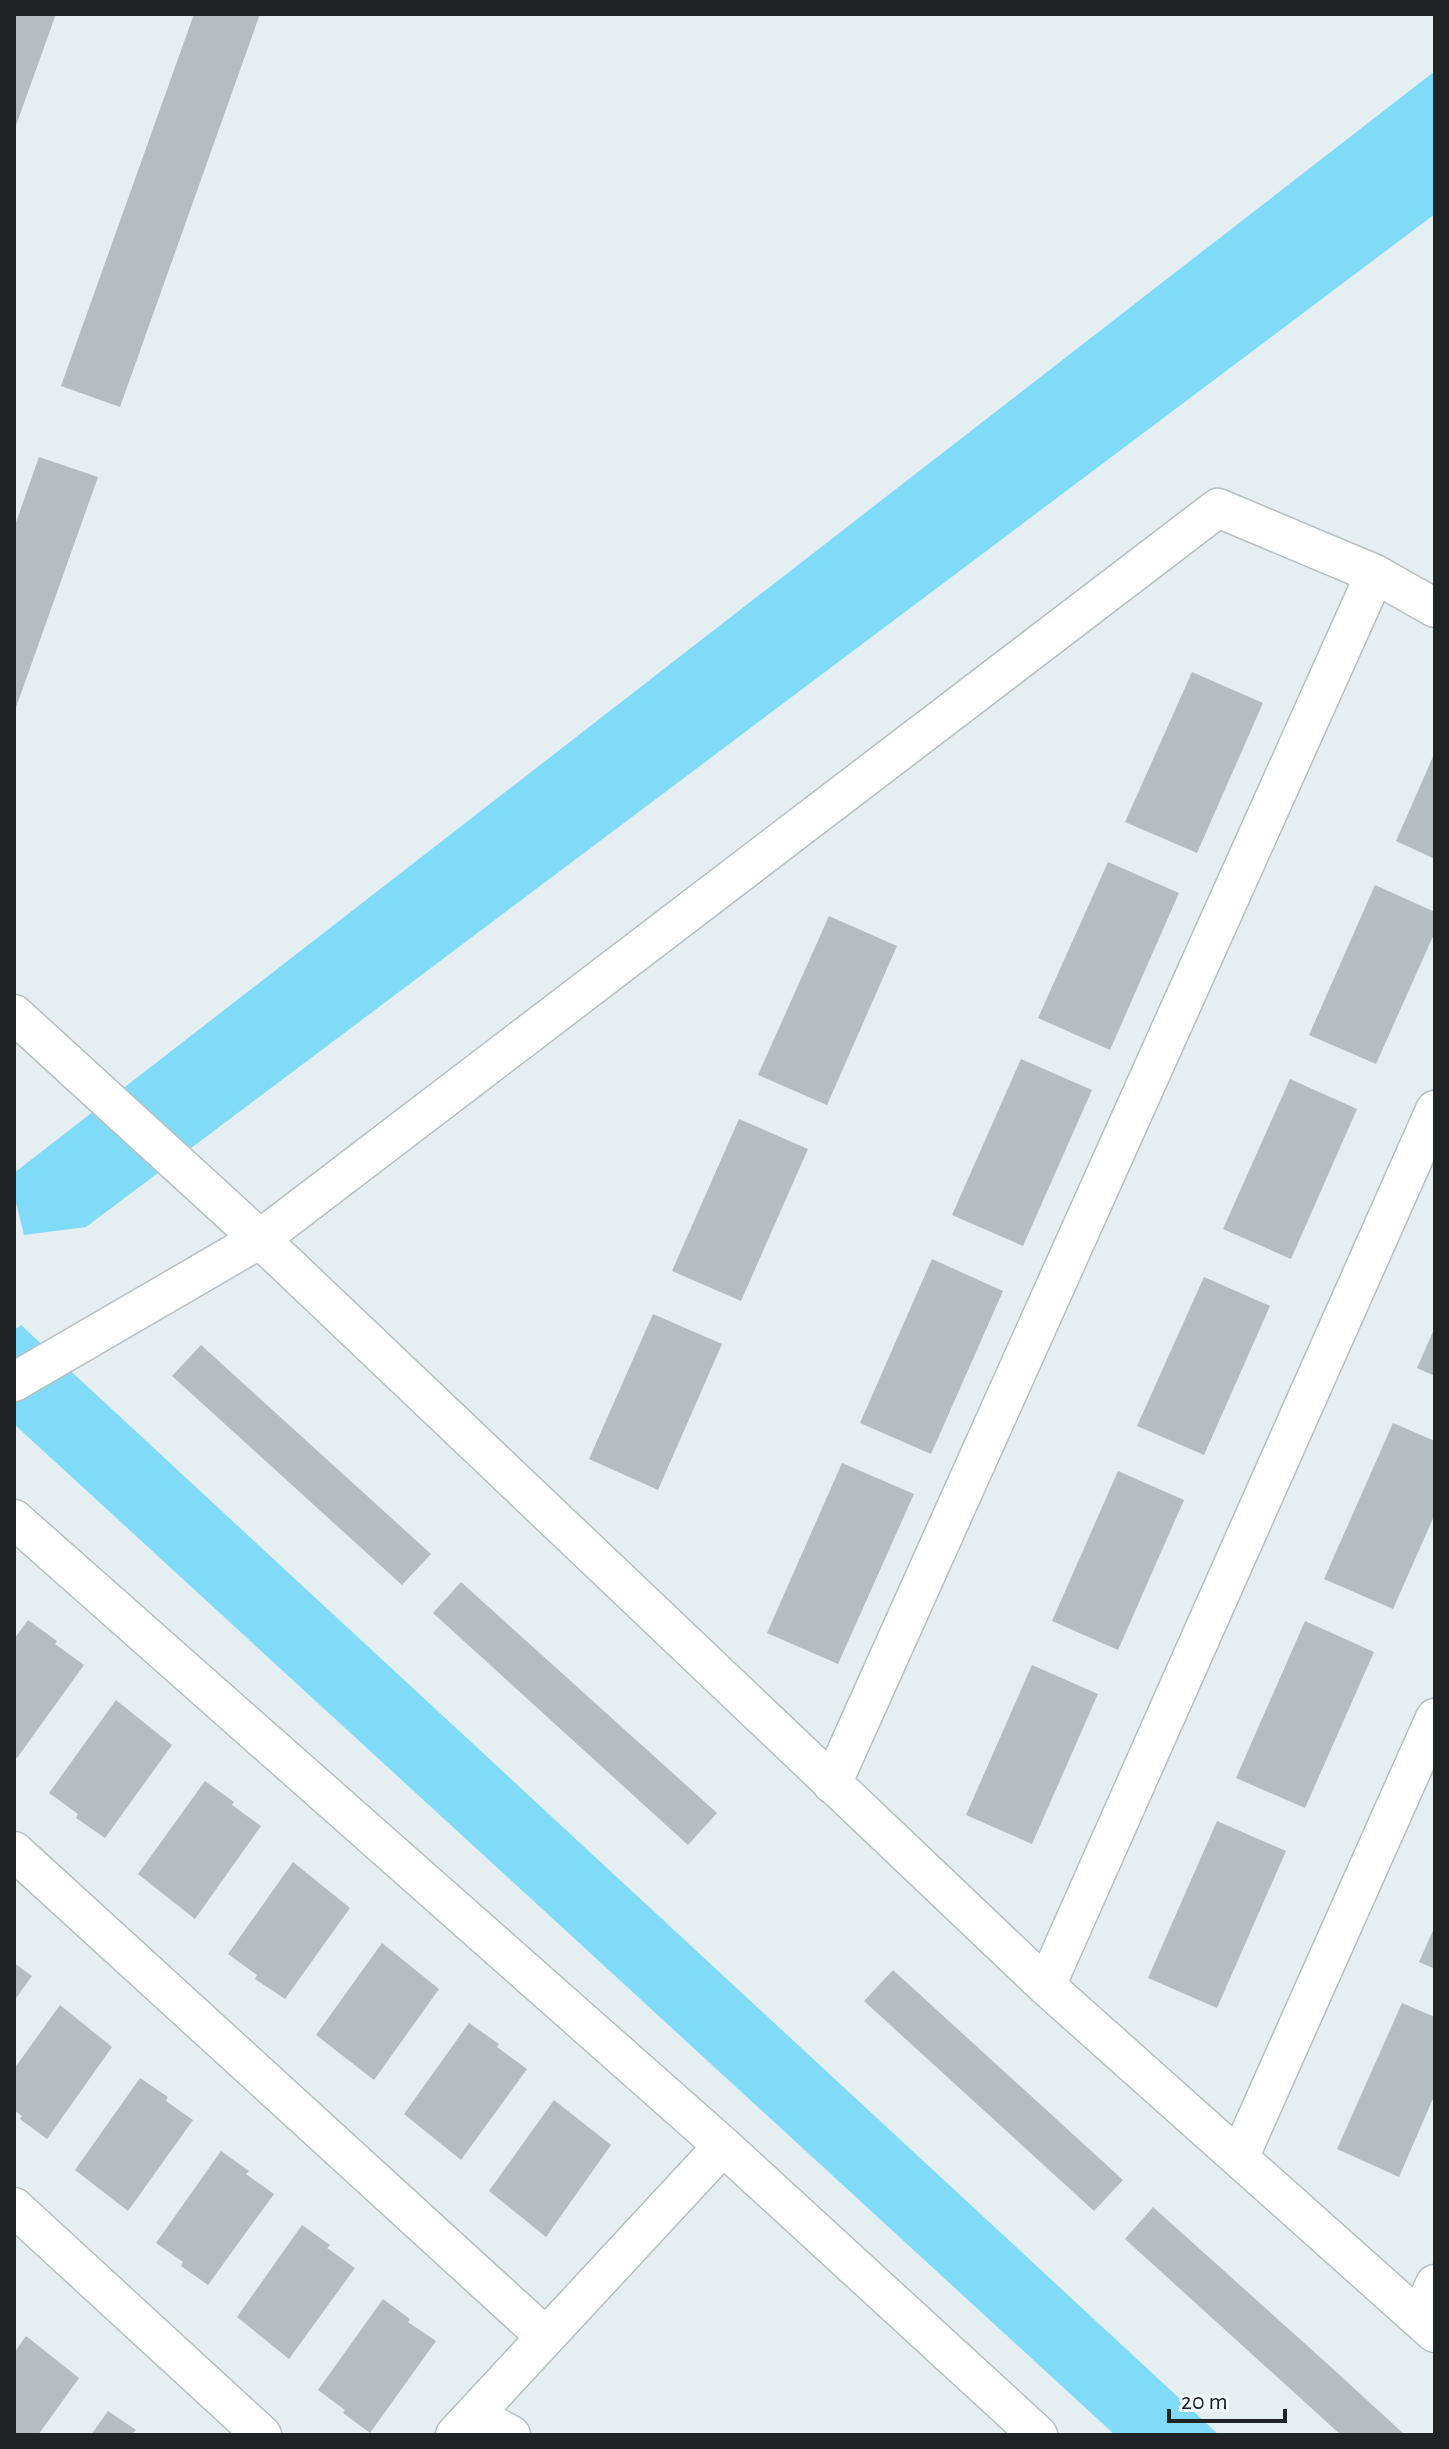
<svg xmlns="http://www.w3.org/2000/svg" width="1449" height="2449" font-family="'Alegreya Sans',sans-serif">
<rect width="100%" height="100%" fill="#e5eef1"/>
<path fill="#80dbf8" d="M1435 71V214L86 1227 24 1235 14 1195V1173Z
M21 1325 1219 2435H1115L14 1424V1330Z"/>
<path fill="#b4bec1" d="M14 14H56L14 131Z
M194 14H260L120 407 61 386Z
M39 457 98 477 14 713V528Z
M1192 672 1263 703 1197 853 1125 822Z
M1435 752V859L1396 841Z
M1108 862 1179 893 1110 1050 1038 1018Z
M1375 885 1435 912V932L1376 1064 1309 1035Z
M829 916 897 946 827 1105 758 1075Z
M1021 1059 1092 1090 1023 1246 952 1215Z
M1290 1079 1357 1109 1291 1259 1223 1229Z
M739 1119 808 1149 741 1301 672 1271Z
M932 1259 1003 1291 931 1454 860 1423Z
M1204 1277 1270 1306 1204 1455 1137 1426Z
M653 1314 722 1344 658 1490 589 1459Z
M1435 1327V1376L1417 1368Z
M201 1345 431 1554 402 1585 172 1376Z
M1393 1423 1435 1441V1514L1393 1609 1324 1579Z
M842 1463 914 1494 838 1664 767 1633Z
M1118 1471 1184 1500 1118 1650 1052 1621Z
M461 1582 717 1813 688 1845 433 1613Z
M28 1620 57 1641 55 1644 84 1665 17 1758 14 1756V1639Z
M1305 1621 1374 1652 1305 1808 1236 1778Z
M1032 1665 1098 1694 1032 1844 966 1815Z
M116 1700 172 1745 105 1838 76 1818 78 1814 49 1793Z
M205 1781 234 1802 232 1805 261 1826 195 1919 138 1874Z
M1217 1821 1286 1851 1217 2008 1148 1978Z
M293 1862 350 1908 285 1999 255 1979 257 1975 228 1954Z
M1435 1926V1969L1419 1962Z
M382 1943 439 1989 374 2080 316 2035Z
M14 1963 32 1976 14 2001Z
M893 1970 1123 2180 1094 2211 864 2001Z
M1402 2003 1435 2017V2094L1399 2177 1337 2149Z
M60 2005 112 2047 47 2139 20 2119 22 2116 14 2110V2069Z
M469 2023 499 2044 497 2047 527 2069 461 2160 404 2114Z
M140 2078 168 2097 166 2101 193 2120 128 2211 75 2170Z
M554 2100 611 2145 546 2237 489 2191Z
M221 2151 249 2171 246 2174 274 2194 208 2285 181 2266 183 2262 156 2243Z
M1153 2207 1332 2368 1405 2435H1341L1125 2239Z
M302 2225 330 2245 327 2248 355 2268 289 2359 237 2317Z
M383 2299 410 2319 408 2322 436 2341 370 2433 343 2413 345 2410 318 2390Z
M26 2336 79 2378 38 2435H14V2353Z
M108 2411 136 2430 133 2433 136 2435H91Z"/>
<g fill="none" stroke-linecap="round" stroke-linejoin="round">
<g stroke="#b5bfc2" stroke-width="41">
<path id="minor" d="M14 1014 260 1239 1046 1986 1435 2333
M14 1382 260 1239 1218 508 1375 574 1435 608
M14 1519 723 2146 455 2435
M832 1784 1375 574
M14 1851 546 2337
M1046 1986 1435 1110
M723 2146 1038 2435
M1239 2158 1435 1718
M14 2207 262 2435
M1419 2319 1435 2284
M474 2415 511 2435"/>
</g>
<use href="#minor" stroke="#fff" stroke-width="38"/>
</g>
<rect width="1449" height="2449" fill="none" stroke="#202324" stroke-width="32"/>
<path d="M1169 2409v12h116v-12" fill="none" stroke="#202324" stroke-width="4"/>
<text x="1181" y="2409" font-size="24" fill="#202324" stroke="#f2fcff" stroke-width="6" paint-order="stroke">20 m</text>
</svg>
